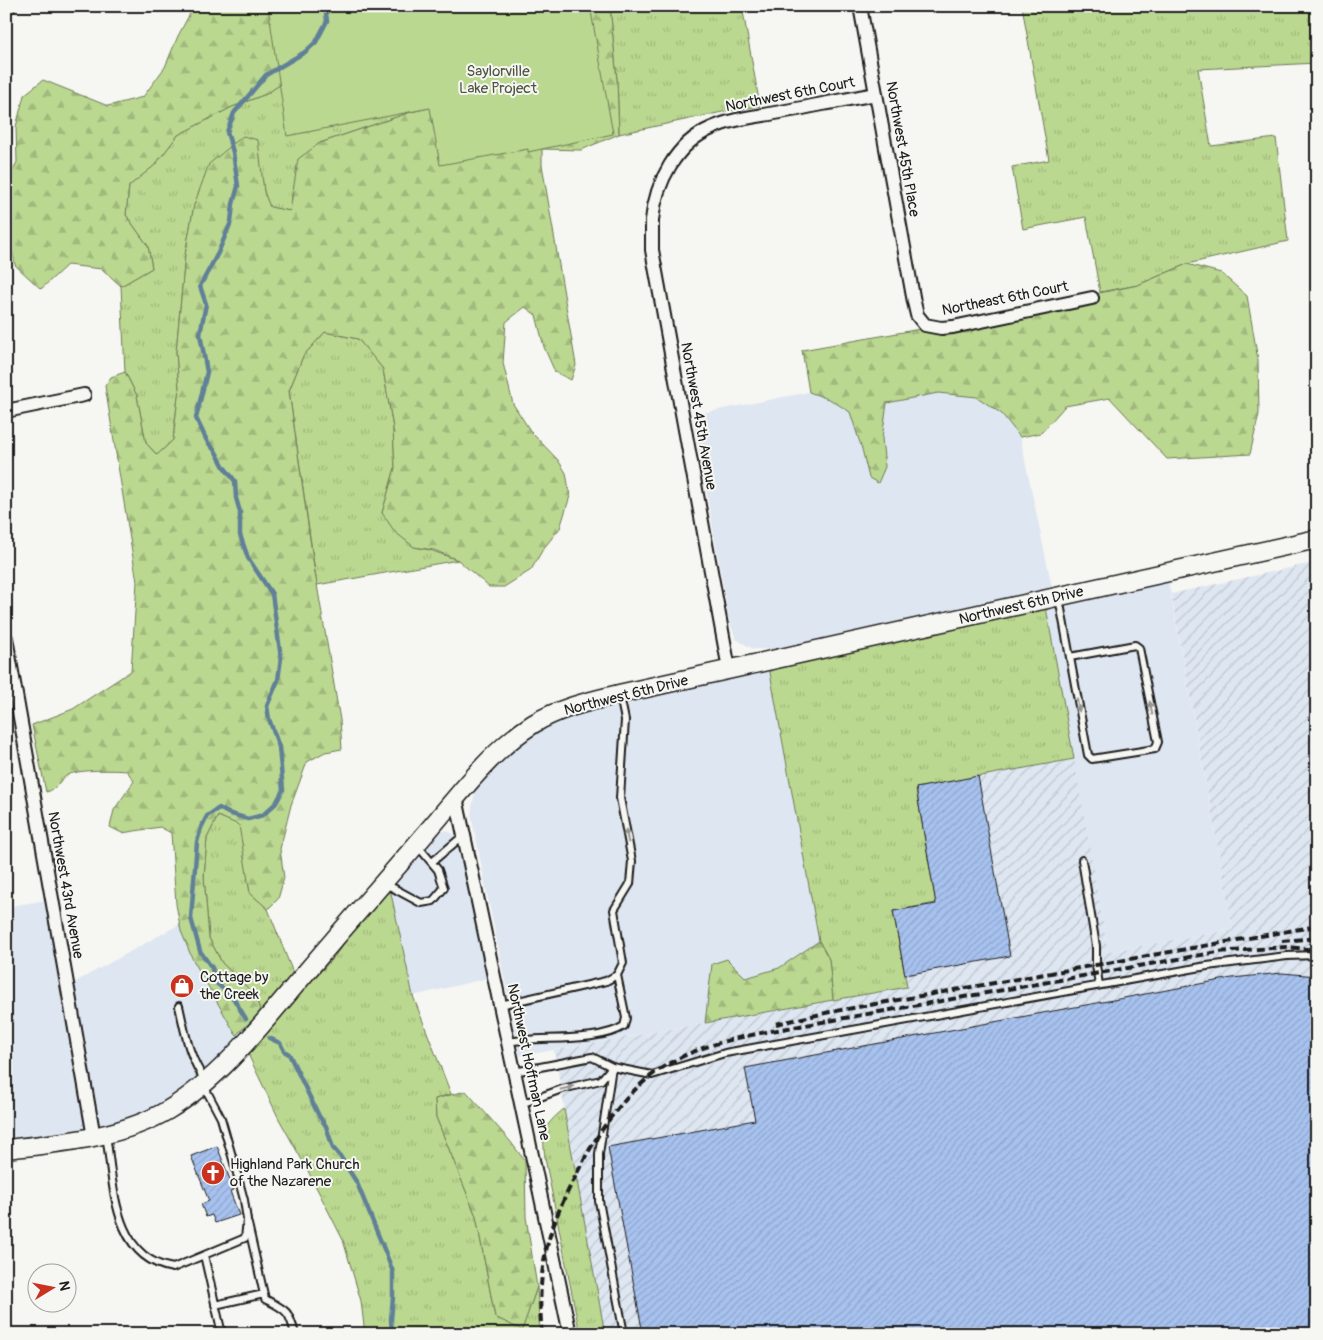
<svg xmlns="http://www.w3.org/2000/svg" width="1323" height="1340" font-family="Pangolin,sans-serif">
<defs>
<pattern id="industrial-furrows" width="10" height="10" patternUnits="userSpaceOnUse" patternTransform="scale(1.25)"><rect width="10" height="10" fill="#dee6f1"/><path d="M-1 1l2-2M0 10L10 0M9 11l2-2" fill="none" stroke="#bec5ce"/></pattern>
<pattern id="grass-tufts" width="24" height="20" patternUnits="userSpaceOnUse" patternTransform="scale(1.25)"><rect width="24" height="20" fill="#bbd890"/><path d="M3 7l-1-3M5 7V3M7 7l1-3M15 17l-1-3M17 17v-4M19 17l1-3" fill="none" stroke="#a0b97c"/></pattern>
<pattern id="forest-firs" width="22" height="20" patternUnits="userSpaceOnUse" patternTransform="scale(1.25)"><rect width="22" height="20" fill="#bbd890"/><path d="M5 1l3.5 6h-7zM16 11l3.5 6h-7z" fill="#a0b97c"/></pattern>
<pattern id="building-hatch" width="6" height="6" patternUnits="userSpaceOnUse" patternTransform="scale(1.25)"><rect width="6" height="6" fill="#a7c2ef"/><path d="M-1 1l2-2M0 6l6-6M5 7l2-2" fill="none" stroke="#8fa6cc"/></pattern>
</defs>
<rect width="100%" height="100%" fill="#f6f6f2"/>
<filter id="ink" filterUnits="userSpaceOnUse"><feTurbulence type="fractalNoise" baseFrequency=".02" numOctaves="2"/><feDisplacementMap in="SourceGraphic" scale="10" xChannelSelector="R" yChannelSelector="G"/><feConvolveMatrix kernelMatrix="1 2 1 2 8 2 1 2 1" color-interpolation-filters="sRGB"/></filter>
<g filter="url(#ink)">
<path fill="#dee6f1" d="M809 392 831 400 850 412 862 449 869 478 885 467 882 438 887 403 938 393 977 397 1002 414 1020 437 1052 587 772 649H753L736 639 729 620 693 415Z
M1168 580 1233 929 1108 952 1046 608Z
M769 667 819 941 779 968 745 978 727 959 712 964 705 1023 520 1056 471 814 475 791 491 771 524 740 557 719 598 706Z
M446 830 453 834 463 856 488 978 413 996 389 884 434 836Z
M52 899 68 986 191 918 254 1032 167 1110 6 1149V907Z"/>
<path fill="url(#industrial-furrows)" d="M1317 562V1334H605L554 1050 907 987 893 911 936 903 916 788 1074 759 1108 952 1233 929 1171 594Z"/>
<path fill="url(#grass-tufts)" stroke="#6c7a56" d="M610 6H742L760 106 727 111 619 134 617 80Z
M1022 6H1317V63L1198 69 1211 146 1276 138 1288 241 1187 264 1138 285 1100 292 1086 217 1023 229 1012 167 1049 160Z
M287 80 430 108 411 112 320 143 292 195 291 211 270 208 264 192 257 140 194 205 185 255 176 352 179 388 173 440 157 455 146 443 137 396 125 372 121 286 152 268 148 246 126 215 129 186 155 165 178 135 232 107 266 94Z
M325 332 358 339 383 369 393 428 395 468 382 513 414 547 430 550 458 560 317 585 289 391 303 356Z
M1046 608 1074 759 916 788 936 903 893 911 907 987 833 1000 829 960 819 941 769 667Z
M218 816 240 825 250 893 268 909 293 973 261 1012 254 994 222 963 209 938 204 876 207 838Z
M389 884 413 996 451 1094 435 1099 436 1117 476 1216 495 1317 522 1329 537 1287 540 1334H365L361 1301 343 1240 307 1169 279 1119 247 1052 333 958Z
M564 1109 605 1334H580L545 1158C542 1132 543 1126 564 1109Z"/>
<path fill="url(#forest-firs)" stroke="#6c7a56" d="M194 6H610L617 80 619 134 581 150 542 149V165L576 365 571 380 555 372 544 347 536 315 525 307 506 322 503 363 513 404 531 432 558 460 566 473 570 496 560 528 543 549 531 570 504 587H489L458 560 434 550 414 547 395 532 382 513 395 468 393 428 383 369 358 339 325 332 303 356 289 391 314 567 340 720 342 749 325 752 307 762 291 805 280 849 284 878 278 899 268 909 250 893 239 825 218 816 207 838 204 876 209 938 222 963 254 994 261 1012 236 1035 192 958 181 931 176 904 171 833 160 827 122 833 110 827 114 810 134 781 127 771C115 770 78 769 68 775 59 779 57 790 46 792L32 725 73 709 131 671 137 582 105 386 111 377 125 372 137 396 146 443 157 455 173 440 179 388 176 352 185 255 194 205 209 164 243 136 258 140 264 192 270 207 290 211 298 159 320 143 411 112 429 108 287 80 266 94 232 107 178 135 155 165 129 186 126 215 148 246 152 268 121 286 102 269 67 265 41 289 15 265 11 243 6 231V185L17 162 16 127 24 95 43 80 108 106 143 97 165 67 178 36Z
M1187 264 1221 273 1247 296 1258 360 1259 414 1250 454 1167 459 1110 398 1065 406 1041 433 1020 437 1002 414 977 397 938 393 887 403 882 438 885 467 878 483 869 478 862 449 850 412 831 400 809 392 802 350 954 323 1138 285Z
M819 941 829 959 833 1000 705 1023 712 964 727 959 746 978 779 968Z
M466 1091 510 1141 525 1161 526 1217 537 1287 522 1330 495 1317 476 1216 436 1117 435 1099Z"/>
<path fill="#bbd890" stroke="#6c7a56" d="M268 6H590L613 134 528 152V149L440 165 430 108 287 136Z"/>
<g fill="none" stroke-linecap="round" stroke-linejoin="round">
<path stroke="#608098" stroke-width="4.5" d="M246 1019 232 996 215 982 212 968 200 951 191 918 197 842 201 828 207 816 219 808 228 813 248 819 263 815 276 803 283 790 279 747 269 719 267 706 278 680 281 658 272 594 248 558 240 535V512L236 498 235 481 224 467 216 452 207 441 196 418 207 372 200 334 206 304 200 286 218 253 231 222 233 204 238 186 233 152 227 132 234 113 266 75 305 52 316 42 327 21 325 6
M269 1038 280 1043 284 1051 289 1054 319 1116 326 1126 333 1148 340 1156 357 1183 386 1254 393 1272V1297L391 1319 392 1334"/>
</g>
<path fill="url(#building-hatch)" stroke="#1c1c1c" d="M978 776 1010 956 905 975 893 911 936 904 916 788Z
M1282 973 1317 976V1334H643L608 1147 755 1120 745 1068 1232 978Z
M217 1146 234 1190 230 1191 239 1215 215 1223 212 1215 206 1217 201 1204 209 1201 191 1156Z"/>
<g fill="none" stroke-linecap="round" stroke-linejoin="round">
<g stroke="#1c1c1c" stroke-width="10">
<path id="lane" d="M1059 598 1088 755 1092 759 1155 749 1158 742 1139 648 1135 645 1070 657
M1082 860 1096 946V965L1099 985
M432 862 464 835
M384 883 421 903 433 901 444 888 438 870 417 845
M500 1005 606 981 617 975 623 963 614 910 630 884 632 861 620 798 625 720 620 696
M179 1006C186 1036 188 1055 206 1082
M508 1042C540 1036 598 1043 624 1026L626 1018 617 975
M514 1072 592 1057 612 1067 601 1080 562 1089 521 1104
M106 1135C114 1183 112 1258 173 1268L245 1238 247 1220 244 1200 236 1170 221 1118 204 1086
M248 1224 265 1299C286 1310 289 1310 295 1334
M204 1255 222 1334
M215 1305 264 1294
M624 1334 599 1201V1154L612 1067 652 1075 725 1053 1207 966 1287 956 1317 955"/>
</g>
<g stroke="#1c1c1c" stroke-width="16">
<path id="street" d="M860 6 914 302 917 315 925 325 941 328 953 327 1092 298
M6 7 9 6
M6 411 84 395
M6 638 94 1137
M729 669 652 250C652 240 652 230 652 220 656 182 676 143 712 128 731 119 754 117 775 113 809 107 842 100 876 94
M456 798 570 1334"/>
</g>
<g stroke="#1c1c1c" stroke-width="21">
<path id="secondary" d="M6 1149C59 1143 121 1138 168 1110 221 1078 263 1023 303 976 347 924 393 872 438 819 466 786 495 748 533 724 559 708 590 701 619 694L1317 539"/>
</g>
<use href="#lane" stroke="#f6f6f2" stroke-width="6"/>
<use href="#street" stroke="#f6f6f2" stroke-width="12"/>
<use href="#secondary" stroke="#f6f6f2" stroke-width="18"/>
<path stroke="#1c1c1c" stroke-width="4" stroke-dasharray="8 4" stroke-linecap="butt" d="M1282 941 1317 938
M776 1024 830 1012 1317 926
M542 1334C539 1306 540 1278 546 1251 551 1227 561 1205 572 1183 594 1138 621 1094 665 1066 695 1047 731 1039 766 1032L1218 952 1286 947 1317 950"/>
</g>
<defs><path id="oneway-solid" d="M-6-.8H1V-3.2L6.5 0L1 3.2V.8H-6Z" transform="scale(1.25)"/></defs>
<g fill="#949492">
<use href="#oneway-solid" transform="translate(1078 705) rotate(80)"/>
<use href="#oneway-solid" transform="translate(1151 708) rotate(-101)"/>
<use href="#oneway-solid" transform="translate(627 836) rotate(-101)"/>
<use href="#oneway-solid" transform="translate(567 1088) rotate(-14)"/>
</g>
</g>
<defs>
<g id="shop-disc" transform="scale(1.25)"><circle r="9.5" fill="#c8321e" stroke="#f6f6f2"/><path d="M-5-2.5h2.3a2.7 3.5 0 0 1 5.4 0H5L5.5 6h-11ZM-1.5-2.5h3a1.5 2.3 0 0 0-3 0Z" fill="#fff"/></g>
<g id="church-disc" transform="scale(1.25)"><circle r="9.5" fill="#c8321e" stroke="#f6f6f2"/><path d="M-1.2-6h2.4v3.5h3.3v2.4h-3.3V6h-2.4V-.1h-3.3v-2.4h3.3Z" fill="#fff"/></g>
</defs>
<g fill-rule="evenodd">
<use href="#shop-disc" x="182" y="986"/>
<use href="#church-disc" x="213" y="1173"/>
</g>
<g text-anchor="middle" stroke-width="4" stroke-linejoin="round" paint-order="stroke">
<g font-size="15" fill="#4c543f" stroke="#f6f6f2">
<text x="498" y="76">Saylorville<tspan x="498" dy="17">Lake Project</tspan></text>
</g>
<g font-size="15" fill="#1c1c1c" stroke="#f6f6f2">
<text transform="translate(790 94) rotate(-11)" y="5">Northwest 6th Court</text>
<text transform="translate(903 149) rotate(80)" y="5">Northwest 45th Place</text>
<text transform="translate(1005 298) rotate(-11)" y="5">Northeast 6th Court</text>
<text transform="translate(699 416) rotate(80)" y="5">Northwest 45th Avenue</text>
<text transform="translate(1021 605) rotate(-13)" y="5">Northwest 6th Drive</text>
<text transform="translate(626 695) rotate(-14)" y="5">Northwest 6th Drive</text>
<text transform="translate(66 885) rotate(80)" y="5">Northwest 43rd Avenue</text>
<text transform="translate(529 1062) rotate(78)" y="5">Northwest Hoffman Lane</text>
</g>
<g font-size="15" fill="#1c1c1c" stroke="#f6f6f2" text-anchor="start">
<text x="200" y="982">Cottage by<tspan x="200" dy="17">the Creek</tspan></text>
<text x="230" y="1169">Highland Park Church<tspan x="230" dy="17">of the Nazarene</tspan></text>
</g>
</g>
<rect width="1323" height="1340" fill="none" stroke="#f6f6f2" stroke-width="25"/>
<rect x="12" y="12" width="1298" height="1315" fill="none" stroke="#1c1c1c" stroke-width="2" filter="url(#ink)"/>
<g transform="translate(52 1288) rotate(80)"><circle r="24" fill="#f6f6f2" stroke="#9f9f9c"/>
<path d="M0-4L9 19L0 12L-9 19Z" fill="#c8321e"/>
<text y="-8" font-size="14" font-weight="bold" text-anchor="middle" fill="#1c1c1c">N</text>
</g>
</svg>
